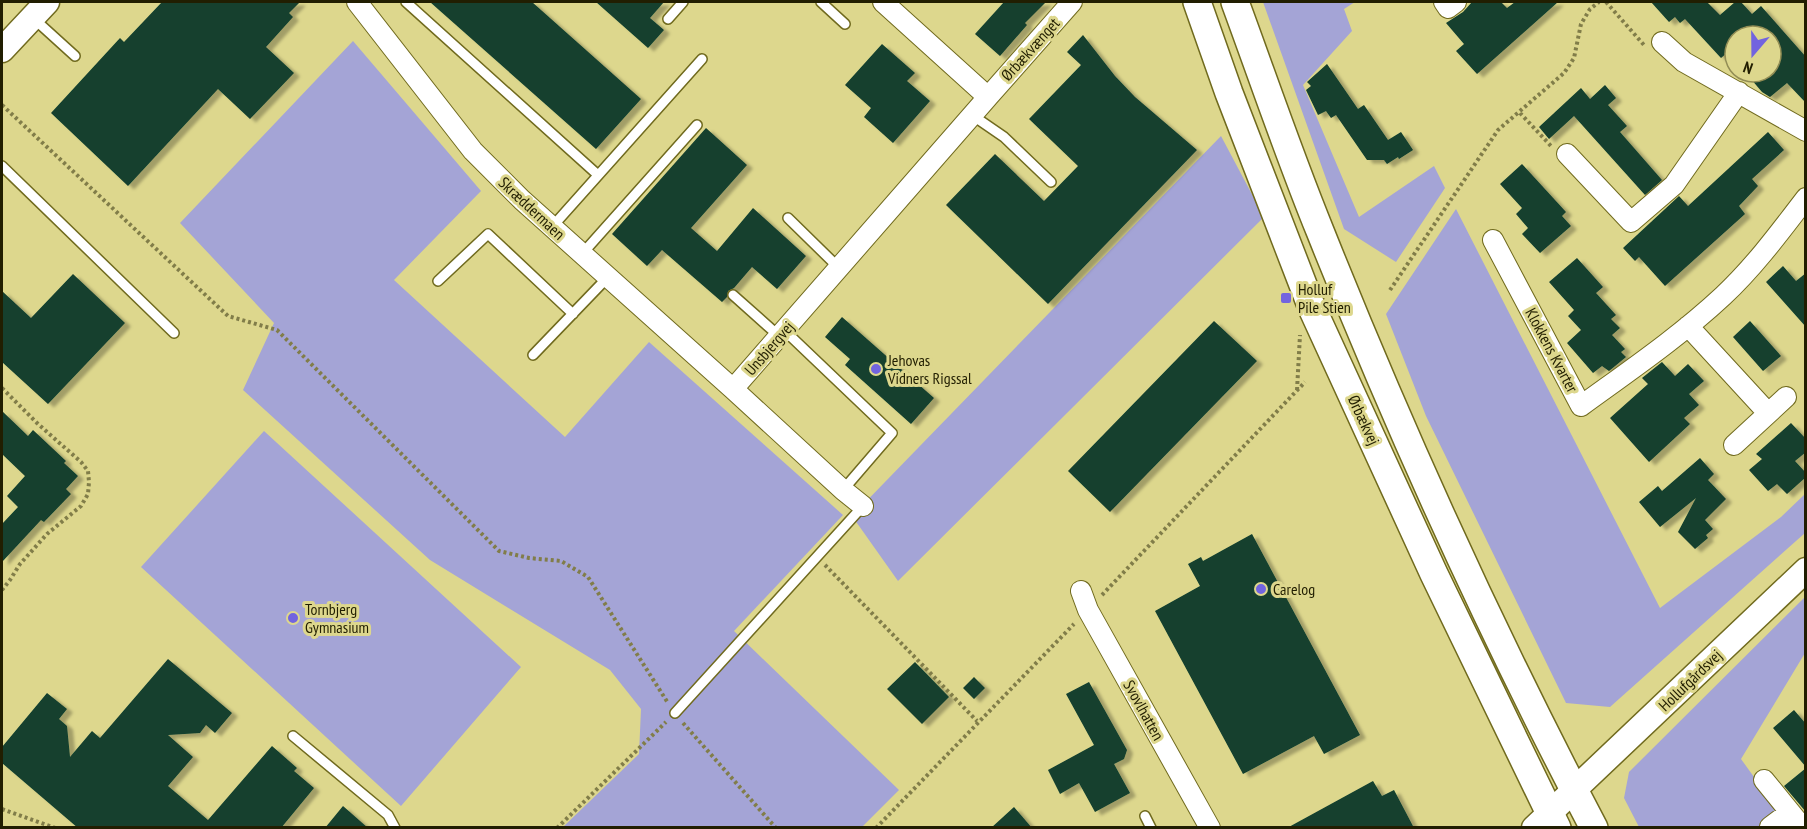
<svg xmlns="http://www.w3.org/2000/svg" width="1807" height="829" font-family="'PT Sans Narrow',sans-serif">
<defs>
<filter id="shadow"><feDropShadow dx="6" dy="3.5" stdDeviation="1.5" flood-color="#0004"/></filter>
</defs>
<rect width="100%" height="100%" fill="#ddd78d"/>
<path fill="#a4a4d6" d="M1263 2H1355L1344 9 1352 31 1303 85 1359 217 1434 166 1445 188 1396 262 1344 229Z
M353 41 481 191 394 280 565 437 649 342 843 515 734 631 899 790 862 827H563L639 754 641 709 610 670 430 560 243 390 274 323 180 223Z
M1221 136 1264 217 898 581 852 516Z
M1456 209 1660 608 1781 517 1805 494V533L1610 707 1566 703 1426 416 1386 314Z
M264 431 521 667 401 806 141 567Z
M1805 597V653L1741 759 1790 827H1639L1624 798 1629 772Z"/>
<path fill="#123f2e" filter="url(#shadow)" d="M162 2H300L289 13 293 17 266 47 294 73 250 119 218 89 128 186 51 113 120 38 124 42Z
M430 2H532L641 99 596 149Z
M596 2H664L650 18 664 30 648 48Z
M1004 2H1046L1025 23 1027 25 1000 56 975 34Z
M1472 2H1501L1507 8 1515 2H1558L1477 74 1456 51 1464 44 1446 23 1463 12Z
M1651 2H1707L1720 15 1735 2H1741L1752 14 1761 6 1806 57V103L1787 83 1770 97 1762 92 1745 72H1771V36H1735V46L1721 58 1685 19 1680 23 1675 17 1669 22Z
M1083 35 1115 76 1135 97 1197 150 1048 304 946 205 995 154 1044 201 1078 166 1029 119 1081 65 1067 52Z
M882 44 915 73 907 81 930 101 893 143 864 117 871 108 845 85Z
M1327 64 1358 109 1364 105 1388 140 1401 132 1413 150 1399 159 1398 157 1387 164 1384 160H1367L1336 115 1331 118 1326 111 1318 115 1306 90 1311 86 1307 82Z
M1605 85 1616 98 1608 105 1627 126 1620 132 1662 180 1645 195 1574 116 1549 139 1539 127 1581 88 1590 99Z
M706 128 747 165 691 228 717 251 753 208 806 256 777 289 752 267 734 288 728 291 727 297 722 302 662 250 647 266 612 234Z
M1768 132 1784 150 1752 179 1758 186 1739 206 1745 214 1665 286 1639 257 1635 261 1623 248 1679 196 1688 206Z
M1522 164 1566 212 1562 216 1571 226 1540 253 1522 234 1528 228 1516 214 1522 208 1500 184Z
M1577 258 1603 287 1596 293 1616 315 1611 319 1620 328 1612 335 1625 349 1621 352 1626 357 1609 371 1602 366 1593 373 1567 343 1581 330 1568 316 1574 310 1549 282Z
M1783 266 1796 281 1806 273V327L1766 282Z
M73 274 125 323 48 404 2 362V291L31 318Z
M842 317 934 398 911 424 845 365 850 359 825 337Z
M1214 321 1257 361 1110 512 1068 471Z
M1750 321 1781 356 1763 371 1733 337Z
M1662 362 1675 376 1688 364 1704 381 1689 394 1699 405 1684 418 1690 424 1649 462 1610 418 1648 384 1642 378Z
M2 411 28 436 33 430 66 461 64 463 78 476 66 489 71 494 44 522 41 520 2 562V524L18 507 7 496 25 476 2 454Z
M1791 423 1806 439V452L1795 461 1806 473V477L1787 494 1777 484 1768 491 1749 470 1762 459 1756 454Z
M1700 458 1714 474 1708 480 1726 499 1705 520 1713 529 1706 535 1708 538 1695 549 1678 532 1696 498 1660 527 1639 502 1658 486 1662 491Z
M1252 534 1360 735 1324 754 1314 736 1243 774 1155 611 1200 586 1188 564 1201 557 1203 561Z
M168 659 232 713 215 733 206 725 200 733 168 735 193 757 168 786 208 820 272 746 297 768 294 771 314 788 281 828H78L2 763V747L47 693 67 709 59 719 67 726 70 757 92 731 100 738Z
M915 662 949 697 922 724 887 689Z
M974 677 985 688 974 699 963 688Z
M1089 682 1127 750 1124 759 1114 764 1130 793 1095 812 1079 783 1060 794 1048 770 1094 745 1066 694Z
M1794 710 1806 724V767L1773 728Z
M1806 768V812L1784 786Z
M1373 781 1382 796 1394 790 1414 828H1287Z
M343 806 368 828H325Z
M1014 807 1032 828H991Z"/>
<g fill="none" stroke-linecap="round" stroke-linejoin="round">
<g stroke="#706a1e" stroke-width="12">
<path id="service" d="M406 2 598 175
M821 2 845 24
M32 17 75 56
M668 19 683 2
M972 115 1004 137 1051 182
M2 166 174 333
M788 218 839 268
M552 227 702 59
M582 254 697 125
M438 281 488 234 573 314
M733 295 779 336
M784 330 892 433 843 490
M533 355 608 277
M675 713 863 506
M293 736 388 815 395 828
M1145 816 1151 828"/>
</g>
<g stroke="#706a1e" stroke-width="22">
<path id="minor" d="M357 2 473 151 522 200 733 389 843 490 863 506
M1444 2 1448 8 1456 2
M1662 42 1684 62 1806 131
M988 97 1072 2
M1567 154 1631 222 1674 185 1739 92
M1493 240 1581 406C1629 371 1679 337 1723 296 1754 267 1780 232 1806 198
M1688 326 1768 413
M733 389 988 97 883 2
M1734 445 1786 397
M1081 591 1088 610 1210 828
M1764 780 1803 828
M1770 827 1790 812"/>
</g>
<g stroke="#706a1e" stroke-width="27">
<path id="tertiary" d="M2 50 47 2
M1534 828 1806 570"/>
</g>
<g stroke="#706a1e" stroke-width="30">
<path id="secondary" d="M1197 2 1229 93 1312 308 1434 574 1557 828
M1235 2C1263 78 1289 155 1320 231 1401 434 1492 634 1594 828"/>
</g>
<path stroke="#817d49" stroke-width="4" stroke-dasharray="3 3" stroke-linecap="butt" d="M1606 2 1644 45
M2 105 228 316 277 330 499 551 529 558 561 561 588 577 668 703
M1520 113 1551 146
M1390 290 1498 130 1564 73 1574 58 1581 24 1590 9 1599 2
M2 388 37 423 81 462 88 471 89 482 88 494 81 506 47 534 20 564 10 580 2 590
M1297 390 1300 335
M825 565 977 721
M1102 595 1305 382
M683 723 776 828
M2 809 55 828
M557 828 666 722
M876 828 1074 624"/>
<use href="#service" stroke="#fff" stroke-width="9"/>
<use href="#minor" stroke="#fff" stroke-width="20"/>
<use href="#tertiary" stroke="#fff" stroke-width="24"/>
<use href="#secondary" stroke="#fff" stroke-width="27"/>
</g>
<g fill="#7264df" stroke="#ddd78d" stroke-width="2">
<rect x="1280" y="292" width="12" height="12" rx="3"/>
<circle cx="876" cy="369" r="6"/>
<circle cx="1261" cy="589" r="6"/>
<circle cx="293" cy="618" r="6"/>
</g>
<g text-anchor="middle" stroke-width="6" stroke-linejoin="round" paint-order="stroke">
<g font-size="16" fill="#211e01" stroke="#ddd78d">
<text transform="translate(1030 49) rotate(-48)" y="6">Ørbækvænget</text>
<text transform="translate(532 208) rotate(43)" y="6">Skræddermaen</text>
<text transform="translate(769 348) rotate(-49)" y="6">Unsbjergvej</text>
<text transform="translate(1552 350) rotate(62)" y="6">Klokkens Kvarter</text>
<text transform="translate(1364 420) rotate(65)" y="6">Ørbækvej</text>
<text transform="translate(1690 680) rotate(-44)" y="6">Hollufgårdsvej</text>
<text transform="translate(1144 710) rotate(61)" y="6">Svovlhatten</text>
</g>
<g font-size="16" fill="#211e01" stroke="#ddd78d" text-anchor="start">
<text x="1298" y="295">Holluf<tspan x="1298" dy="18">Pile Stien</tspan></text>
<text x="888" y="366">Jehovas<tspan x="888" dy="18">Vidners Rigssal</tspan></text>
<text x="1273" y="595">Carelog</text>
<text x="305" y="615">Tornbjerg<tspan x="305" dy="18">Gymnasium</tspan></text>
</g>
</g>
<rect width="1807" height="829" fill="none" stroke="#211e01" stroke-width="6"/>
<g transform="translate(1753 54) rotate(200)"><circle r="28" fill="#ddd78d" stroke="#928d55" stroke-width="1.5"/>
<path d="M0-4.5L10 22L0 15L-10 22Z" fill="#7264df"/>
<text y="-9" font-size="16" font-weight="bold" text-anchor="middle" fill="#211e01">N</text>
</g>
</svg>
